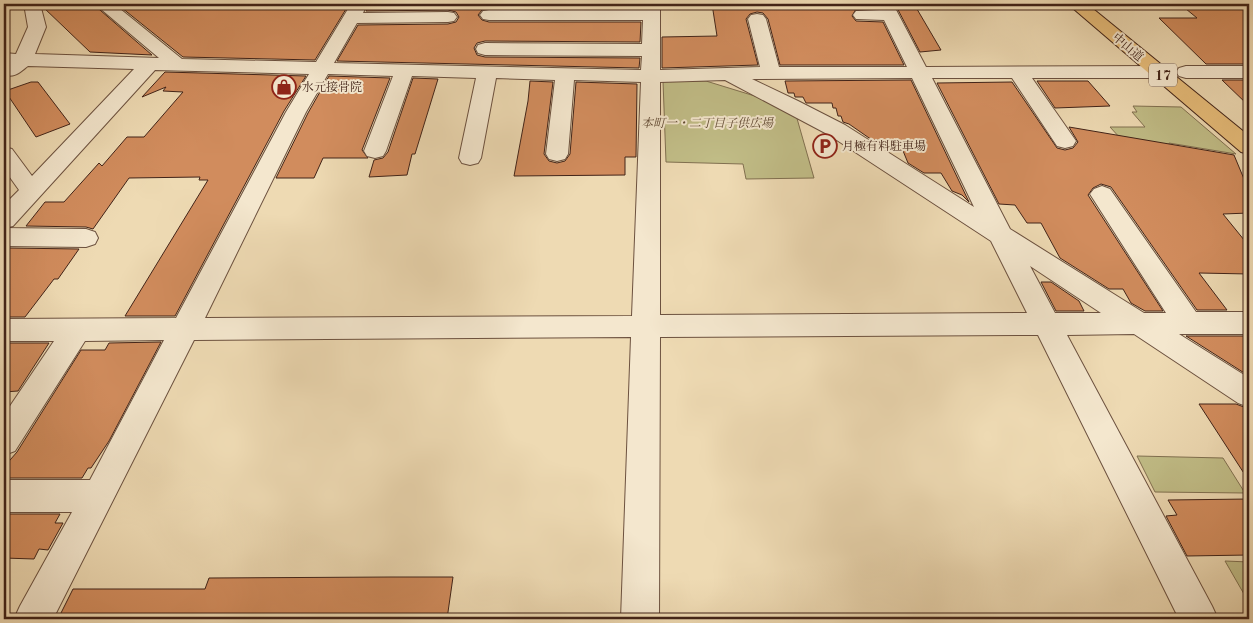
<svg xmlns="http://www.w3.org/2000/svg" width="1253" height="623" font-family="'Old Standard TT','Noto Serif JP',serif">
<rect width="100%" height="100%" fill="#eedab3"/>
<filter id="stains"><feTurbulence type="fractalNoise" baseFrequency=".004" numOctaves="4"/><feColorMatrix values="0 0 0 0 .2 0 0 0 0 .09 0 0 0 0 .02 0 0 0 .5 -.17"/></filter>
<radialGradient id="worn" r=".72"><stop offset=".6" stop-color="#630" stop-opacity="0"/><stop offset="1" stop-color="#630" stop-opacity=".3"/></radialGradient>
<path fill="#c1bd87" stroke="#817050" d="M663 81H706L771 101 796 115 814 178 746 179 743 164 666 162Z
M1133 106 1181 107 1236 154 1169 143V150L1121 139 1110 127H1145L1132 112H1137Z
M1137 456 1223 458 1245 493 1155 492Z
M1225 561 1249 562V601H1248Z"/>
<path fill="#d18c5d" stroke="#412318" d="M42 4H93L152 55 90 52 43 7Z
M117 4H243L242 5H260L259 7 346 9 315 60 183 57Z
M375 4H641V8H489L482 10 478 15 482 20 489 22H641L640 42 485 41 477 43 474 48 477 55 485 57 640 58 639 68 337 61 358 25 448 24 456 22 459 17 456 12 448 10 366 11 369 5Z
M712 4H875L876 8 856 9 852 16 856 21 883 22 904 65H780L768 19 763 13 757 12 750 14 746 19 758 65 662 68V37L717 36Z
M895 4H914L941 50 920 52Z
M1180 4H1249V64H1206L1159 18H1197Z
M165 72 306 76 284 111 175 316H125L208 180H199L200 177 129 178 93 229 86 227 26 226 45 202H64L99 163 102 166 127 137H144L183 92 163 91 166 87 142 97Z
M329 76 390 78 362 150 368 158H323L314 178H276L308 113Z
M413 78 438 79 415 154H412L407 175 369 177 374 160 383 158 388 152Z
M911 80 969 202 962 195 952 191 941 173H924L908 163 899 141 872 140 849 124 843 122 841 116H838L836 108H833L832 103H806L803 97H795L794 93H788L785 81Z
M1222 80H1249V106Z
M530 81 553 82 544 154 549 161 557 163 565 161 570 154 576 82 637 84 636 157H625V175L514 176 528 101Z
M1037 81H1088L1110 106 1055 108Z
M31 82H38L70 124 36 137 5 91Z
M1012 82 1057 148 1065 150 1073 148 1078 142 1069 127 1234 155 1249 191V213L1223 214 1249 246V274L1199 273 1227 310H1197L1111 187 1101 184 1093 188 1088 195 1163 311H1145L1131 303 1123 289H1109L1060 258 1041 223H1027L1015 205 999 204 937 83Z
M9 248 79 249 58 279H54L25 317H4V254Z
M1041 282H1051L1079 301 1084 311H1056Z
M1186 336H1246L1249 340V376Z
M161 342 109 441 91 468H88L82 478H4V467L17 452 81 350H105L109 343Z
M4 343H49L18 391 4 392Z
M1199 404H1236L1249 409V481Z
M1249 499V555L1187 556 1166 516 1177 515 1168 500Z
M4 514H60L55 523H63L48 550 39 549 34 559 4 558Z
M391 577H453L447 619H58L73 589H205L209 578Z"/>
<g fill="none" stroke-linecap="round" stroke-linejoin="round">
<g stroke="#6c513f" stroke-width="2">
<path id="minor" d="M24 4H40L46 27 35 54 159 58 95 4H114L182 59 316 62 351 4H367L363 13 448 12 454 13 457 17 454 21 448 22 357 23 334 63 641 70 642 56 485 55 478 53 476 49 478 45 485 43 642 44 643 20H489L483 19 480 15 483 11 489 10H643L644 4H660V70L760 67 748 19 751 15 757 14 763 15 766 19 779 67H907L884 20 856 19 853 15 856 11 879 10 877 4H893L926 67 1159 66 1166 68 1169 72 1166 76 1159 78H1032L1076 141 1073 146 1065 148 1057 146 1012 78H932L1010 229 1144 313H1166L1090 194 1094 189 1102 186 1110 189 1196 312H1249V334H1179L1249 378V407L1238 403 1134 334 1067 335 1212 606 1218 619H1179L1038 335 660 337 659 619H621L631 337 194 340 53 619H14L20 606 72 512H4V480H90L164 340 85 341 15 451 4 455V415L54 341H4V319L176 318 286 112 309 74 155 70 13 226 4 228V205L19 190 4 169V147L12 149 32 176 134 69 28 66C20 72 15 78 4 75V66L6 65H4V53L16 54 28 27ZM328 74 393 76 364 151 367 156 375 158 383 156 386 151 412 76 476 78 459 158 462 163 470 165 478 163 481 158 496 78 555 80 546 154 549 159 557 161 565 159 568 154 574 80 641 82 632 316 205 318 306 112ZM912 78 974 207 845 125 798 101 752 79ZM725 80 829 135 991 241 1027 313 660 315V82ZM1030 266 1101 313H1055Z
M1186 66H1249V78H1186L1179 76 1176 72 1179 68Z
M4 228 86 229 95 232 98 238 95 244 86 247 4 246Z"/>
</g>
<g stroke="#412318" stroke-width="2">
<path id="highway" d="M1068 4H1087L1249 136V154L1241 152Z"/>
</g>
<use href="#minor" fill="#f4e7ce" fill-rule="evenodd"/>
<use href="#highway" fill="#e7bd7a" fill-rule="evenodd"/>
</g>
<defs>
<g id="shop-ring" transform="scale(1.25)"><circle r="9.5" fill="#f4e7ce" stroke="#8f2418" stroke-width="1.5"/><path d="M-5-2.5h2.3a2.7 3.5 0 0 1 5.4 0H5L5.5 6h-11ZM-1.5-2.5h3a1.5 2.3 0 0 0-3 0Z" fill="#8f2418"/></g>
<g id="parking-ring" transform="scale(1.25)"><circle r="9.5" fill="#f4e7ce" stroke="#8f2418" stroke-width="1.5"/><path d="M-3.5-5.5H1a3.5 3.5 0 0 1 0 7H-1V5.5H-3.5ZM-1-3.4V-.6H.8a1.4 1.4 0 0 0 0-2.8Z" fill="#8f2418"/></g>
</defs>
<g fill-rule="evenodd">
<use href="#shop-ring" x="284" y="87"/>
<use href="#parking-ring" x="825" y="146"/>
</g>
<g text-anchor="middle" stroke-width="4" stroke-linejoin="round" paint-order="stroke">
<g font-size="12" fill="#412318" stroke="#f4e7ce">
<text transform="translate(1128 47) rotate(40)" y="4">中山道</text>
</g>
<g font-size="12" fill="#412318" stroke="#f4e7ce" text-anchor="start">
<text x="302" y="91">水元接骨院</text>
<text x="842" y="150">月極有料駐車場</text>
</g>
<g font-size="12" font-style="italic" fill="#614a34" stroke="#f4e7ce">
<text x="707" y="127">本町一・二丁目子供広場</text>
</g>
<rect fill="#f4e7ce" stroke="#775e4f" stroke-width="1" x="1149" y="63.5" width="28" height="23" rx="4"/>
<g font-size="14" font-weight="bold" fill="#412318">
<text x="1163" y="80">17</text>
</g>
</g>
<rect width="1253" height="623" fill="none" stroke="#eedab3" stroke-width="20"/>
<rect x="5" y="5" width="1243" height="613" fill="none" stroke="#412318" stroke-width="2.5"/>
<rect x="10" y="10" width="1233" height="603" fill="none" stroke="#412318"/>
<rect width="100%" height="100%" filter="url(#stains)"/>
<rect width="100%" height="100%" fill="url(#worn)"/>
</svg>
